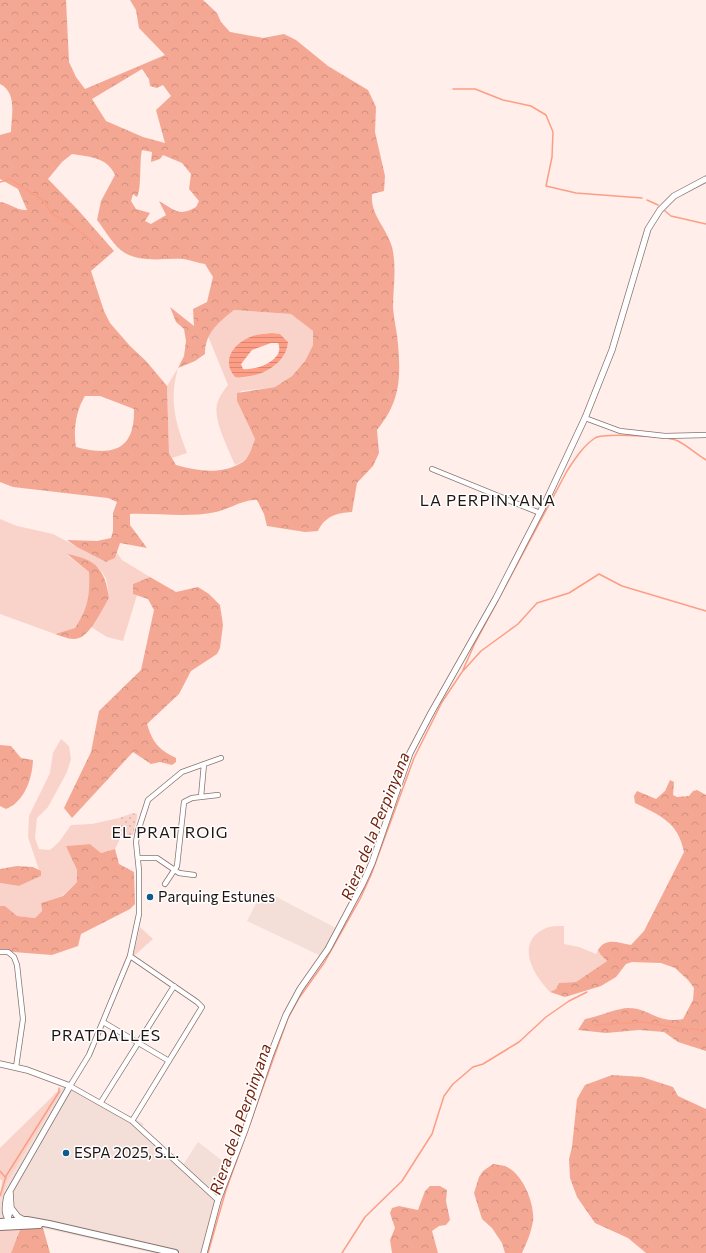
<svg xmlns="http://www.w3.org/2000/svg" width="706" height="1253" font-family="Commissioner,sans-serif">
<defs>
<pattern id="forest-crowns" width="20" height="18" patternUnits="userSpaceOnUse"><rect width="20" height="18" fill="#f4a894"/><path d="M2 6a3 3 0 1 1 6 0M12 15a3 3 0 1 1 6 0" fill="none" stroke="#d1907f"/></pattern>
<pattern id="garden-dots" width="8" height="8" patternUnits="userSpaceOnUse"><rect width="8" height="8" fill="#f9d3ca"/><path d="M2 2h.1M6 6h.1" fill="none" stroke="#d5b4ad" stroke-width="1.8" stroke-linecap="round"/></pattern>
<pattern id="water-rules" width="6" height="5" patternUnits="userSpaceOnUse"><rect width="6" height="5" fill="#fd9d85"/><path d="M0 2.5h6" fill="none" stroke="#d88672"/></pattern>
</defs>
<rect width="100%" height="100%" fill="#ffeeea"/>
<path fill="#f3ded8" d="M263 890 336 928 321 956 247 921Z
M74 1086 144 1124 142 1127 183 1165 198 1142 233 1169 219 1210 209 1253H153L43 1228 0 1222V1205L7 1183 61 1093V1088Z"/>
<path fill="#f9d3ca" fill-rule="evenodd" d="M234 310 291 314 313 331V345L305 361 292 376 275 387 241 391 237 401 255 439C251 451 248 461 235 465 229 450 211 417 218 401 220 395 224 390 228 385L208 336 216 325ZM272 333 280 334 288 342C286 366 256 379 235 377 222 362 234 344 250 337 257 334 265 334 272 333Z
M178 368C169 400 175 422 187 453L172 458 169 453 167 386Z
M0 519 17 526 53 534 106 562 115 558 117 553 122 560 150 577 133 584V594L137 595 123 641 107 637 91 627 109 598C108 592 108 585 106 579 100 564 82 556 67 555L89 572C90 597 89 607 75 628L55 634 0 614Z
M61 739 69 746 71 759 67 772 48 807 37 818 35 838 39 849 50 850 59 842 71 825 92 824 119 818 122 835 115 849 101 853 90 844 67 846 77 870V882L62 896 41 903 42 911 35 918 16 916 5 906H0V883L19 886 41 876 28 837 29 816 50 773 53 753Z
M564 926V944L579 947 596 954 598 950 600 954 607 961 576 982 560 983 556 989 550 992C533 975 514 942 546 928 551 926 558 926 564 926Z
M140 927 153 939 135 955H133Z
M61 1088V1093L7 1183 0 1205 2 1181 0 1179V1148Z
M21 1227 11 1253H0V1229Z"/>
<path fill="url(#forest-crowns)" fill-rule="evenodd" d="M0 0H66L69 62 76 77 85 89 165 55 139 28 136 10 130 0H203L217 13 221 22 230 32 263 38 284 34 296 40 328 66 368 90 376 107 375 132 385 176 384 191 372 194C370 215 387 228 392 247 397 267 393 288 393 308 394 320 397 332 398 344 401 379 400 402 377 430L379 453 373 466 357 483 352 512C337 513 325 516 318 531L305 532 267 526 264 514 257 500C244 499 229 509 216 512 187 518 158 513 130 514V525L147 548 120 543 115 558 106 562 77 547 67 540 97 541 111 538 113 531V513L117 502 108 498 13 487 0 482V202C10 203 17 211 27 210L18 189 0 179V135L11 132C11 117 18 93 0 84ZM142 69 149 79 150 86 157 88 163 85 171 96 156 110 165 143 143 137 106 121 92 99ZM142 150 152 152 151 162 160 159 163 155 182 163 191 174 189 189 199 201 196 207C179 217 175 210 159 201L166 215 151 224 145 221 150 213 136 209 131 201 133 194 137 197C142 187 139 163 142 150ZM72 154C90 157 107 157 115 175L101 201 97 220C105 230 114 247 125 253 143 263 164 258 183 259 190 260 198 263 205 264L213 277 207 302 193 309 194 326 170 307 176 322 184 329 186 341 184 356 178 368 195 361 205 354C205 333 218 323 234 310L291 314 313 331V345L305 361 292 376 275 387 237 393V401L255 439C252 447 249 459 241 463 221 475 197 471 176 465L169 453 167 386 146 361 130 346 110 323 104 311 91 271 114 251 78 210 48 179 62 162ZM85 396H100L134 409C135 452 111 456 76 447 73 431 76 410 85 396Z
M67 554C96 559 105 569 109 598 103 608 90 635 79 638 71 641 62 636 55 634L75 628C88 608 90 596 89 572Z
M150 577 176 592 198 587 209 594 220 605 223 625 220 648 217 654 191 671 179 694 147 724C153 743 158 749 176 758V762L172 765 160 762 151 764 133 752 72 818 64 808 91 752 99 711 141 670 154 610 148 599 133 594V584Z
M0 745 11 746 21 758 33 760C32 779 25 801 6 809L0 806Z
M670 780 674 782 673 795 677 797 689 796 693 791 697 790 706 795V1051L678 1042 664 1032 639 1030 606 1033 578 1030 585 1019C597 1017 618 1008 628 1008 650 1008 656 1024 683 1019L693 1000 694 988 688 980 675 968 661 963 632 962 626 964 616 977 601 986 565 997 550 992 556 989 559 983 576 982 607 961 600 954 598 950C606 937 618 943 631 945L644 931 684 852C678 822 661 816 635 803L634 796 637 791 656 799 665 791Z
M90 844 101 853 115 849 119 864 134 872 135 904 130 909 81 934 78 946 52 955 0 951V906H5L17 916 35 918 42 911 41 903 63 896 77 882V870L66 846Z
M17 866 33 867 41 871V876L19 886 0 883V869Z
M612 1075 642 1077 673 1087 678 1096 706 1109V1253H646L628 1238 595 1223 577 1197 570 1178 569 1159 572 1147 577 1099 585 1085Z
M493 1164C497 1165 502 1165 505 1166 523 1173 535 1204 533 1221 531 1233 527 1242 522 1253H505L502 1243 492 1228 482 1219 474 1193 479 1177 483 1171Z
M430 1186H440L447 1190 446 1201 450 1220 446 1225 439 1226 432 1231 438 1253H392L390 1240 395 1228 390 1213 392 1208 399 1206 418 1210 425 1191Z
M21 1227 43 1228 50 1253H11Z"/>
<path fill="url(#garden-dots)" d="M133 813 137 814V818L133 835H122L119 818Z"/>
<path fill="url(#water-rules)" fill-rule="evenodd" d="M272 333 280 334 288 342C286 366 257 379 235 377 221 361 233 344 250 337 257 334 265 334 272 333ZM271 343H278C286 360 255 371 243 369L241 364 252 350Z"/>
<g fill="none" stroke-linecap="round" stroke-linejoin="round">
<path stroke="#fd9d85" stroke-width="1.5" d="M453 89H475L503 100 531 106 546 115 553 132 552 157 546 186 576 193 642 198
M0 182 10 179 44 201 51 213 72 225 87 237 97 249
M647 200 658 205
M665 211 671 216 706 224
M463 670 474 645 567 471C575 459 583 446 595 438 604 433 669 436 678 441 688 446 696 454 706 460
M594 1025 643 1022 678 1028 706 1030
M0 1171 6 1178
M0 1196 6 1176 59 1092V1088
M208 1253 226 1190 288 1018 299 998 324 963 360 899 371 875 414 758 442 702 462 672 481 651 518 624 537 603 569 593 599 574 622 586 706 611
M342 1253 365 1217 402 1181 432 1134 444 1096 453 1084 473 1067 483 1064 519 1042 546 1017 569 1001 587 992"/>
<g stroke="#867470" stroke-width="6">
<path id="minor" d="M585 418 620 431 665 436 706 435
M432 469 540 513
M201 797 204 764
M138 858H157L179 873 194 875
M165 884 177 866 184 802 192 798 218 795
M0 952H8L14 957 17 965 23 1019 16 1067
M130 956 197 1002 202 1007 132 1121
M103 1022 169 1061
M101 1102 174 986
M218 1200 132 1121 70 1086 89 1055 130 956 139 914V871L136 842 138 831 148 800 182 772 221 758"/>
</g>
<g stroke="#867470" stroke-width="7">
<path id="tertiary" d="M0 1064 27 1070 70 1086 7 1196C5 1206 3 1216 12 1223
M11 1208 18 1217 24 1220
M7 1221 11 1208 10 1192
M204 1253 218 1200 245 1130 270 1056 286 1015 300 989 328 949 362 885 372 863 410 753 431 713 496 598 546 501 585 418 612 350 648 229 660 210 674 196 706 179"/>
</g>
<g stroke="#867470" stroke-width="8">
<path id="secondary" d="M0 1222 27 1220 49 1224 175 1253
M0 1227 39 1225"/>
</g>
<use href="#minor" stroke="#fff" stroke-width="4.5"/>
<use href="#tertiary" stroke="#fff" stroke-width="5.5"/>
<use href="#secondary" stroke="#fff" stroke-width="6"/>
</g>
<g fill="#0e5b8e" stroke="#fff" stroke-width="1.5">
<circle cx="150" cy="897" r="4"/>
<circle cx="66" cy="1153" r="4"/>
</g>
<g text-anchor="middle" stroke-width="3" stroke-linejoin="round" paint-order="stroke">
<g font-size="15" fill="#1c1513" stroke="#fff" text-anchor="start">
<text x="158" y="902">Parquing Estunes</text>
<text x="74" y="1158">ESPA 2025, S.L.</text>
</g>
<g font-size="16" letter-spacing="1" fill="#1c1513" stroke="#fff">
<text x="488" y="506">LA PERPINYANA</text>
<text x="170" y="838">EL PRAT ROIG</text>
<text x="106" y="1041">PRATDALLES</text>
</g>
<g font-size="16" font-style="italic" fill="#711f09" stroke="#fff">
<text transform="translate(375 826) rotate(-68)" y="6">Riera de la Perpinyana</text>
<text transform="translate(240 1119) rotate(-71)" y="6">Riera de la Perpinyana</text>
</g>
</g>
</svg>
